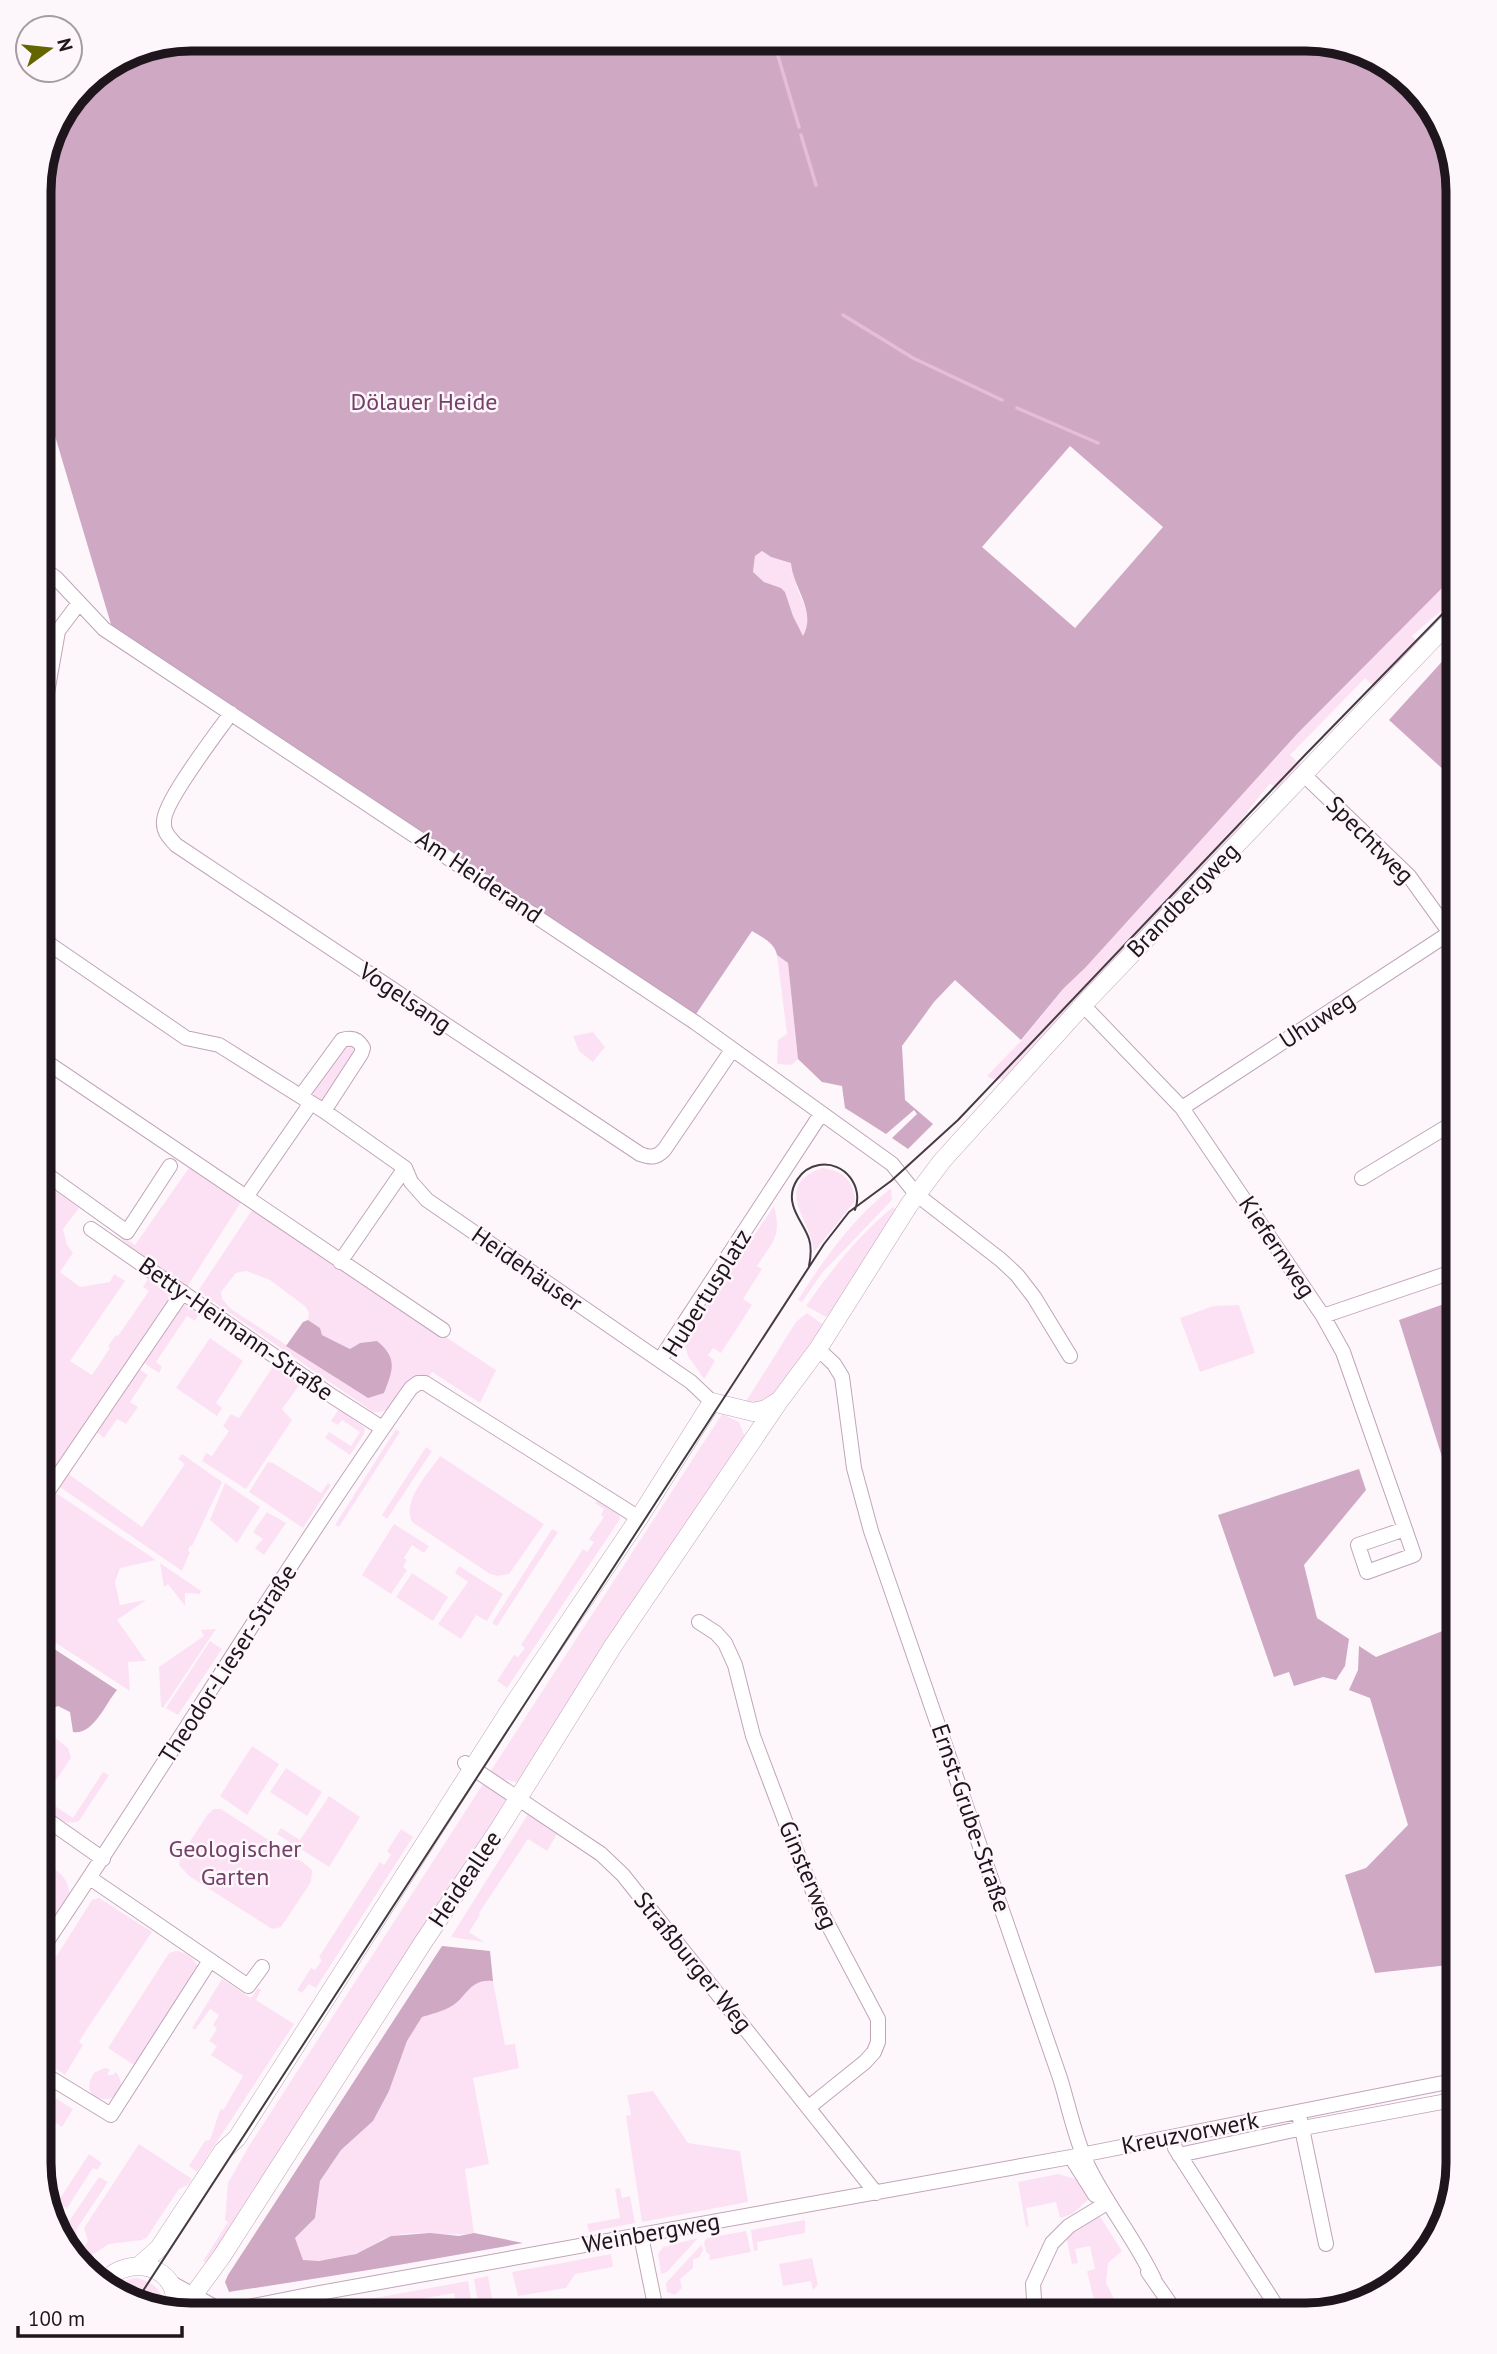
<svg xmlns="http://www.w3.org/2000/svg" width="1497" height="2354" font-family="'PT Sans',sans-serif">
<rect width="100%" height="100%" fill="#fdf7fc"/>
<path fill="#fce1f4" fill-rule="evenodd" d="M762 551 771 557 791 562C793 571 795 581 798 590 804 608 814 616 803 637L793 616 785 592 781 588 764 582 753 572 755 556Z
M1458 572V605L1456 607 1451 602 1412 636 1420 645 1378 690 1365 678 1297 748 1290 755 1303 767 1279 791 1270 783 1240 821 1246 825 1006 1079H992L987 1076 1022 1040 1063 989 1086 967 1297 734Z
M777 955 788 963 798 1059 791 1065 777 1064 778 1040 787 1034Z
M593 1032 605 1047 593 1062 579 1051 573 1036Z
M349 1043 356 1049 321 1103 309 1093Z
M191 1165 243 1199 187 1287 138 1254 87 1208 135 1245Z
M822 1168C842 1170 854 1180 855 1201L814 1252C811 1218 771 1187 822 1168Z
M891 1188 892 1200 822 1273 802 1302 798 1300C825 1257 852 1220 891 1188Z
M56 1191 79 1208 63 1229 67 1245 73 1253 60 1272 80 1287 110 1282 114 1274 125 1281 70 1361 92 1375 110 1348 108 1346 116 1335 118 1336 149 1291 143 1287 148 1279 172 1297 47 1482 39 1476V1217Z
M774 1206C782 1237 773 1241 757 1266L762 1269 743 1299 752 1305 721 1353 713 1348 708 1355 715 1361 704 1379 688 1356 683 1340Z
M893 1207 896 1209 893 1214 835 1307 826 1317 806 1306C831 1270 859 1235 893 1207Z
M252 1210 496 1370 480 1403 432 1372 428 1378C415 1389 390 1415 373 1412L198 1291ZM246 1271 270 1280 306 1307 309 1313 308 1320 320 1328 322 1335 350 1349 360 1343 368 1398 231 1309 222 1299 221 1292 236 1273Z
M181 1302 199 1314 195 1321 187 1316 156 1362 162 1367 159 1373 141 1361Z
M1239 1305 1255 1353 1200 1372 1180 1318 1213 1306Z
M807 1313 825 1326 770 1402 743 1406 796 1322Z
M210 1338 243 1361 216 1403 222 1408 217 1416 176 1388Z
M274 1365 301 1383 282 1409 292 1420 246 1489 202 1461 206 1453 212 1456 229 1431 223 1426 231 1414 239 1418Z
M136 1367 148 1375 130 1402 138 1407 126 1424 117 1419 104 1438 94 1430Z
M339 1409 365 1428 364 1434 350 1455 325 1438 329 1432 351 1446 360 1432 342 1420 338 1425 331 1421Z
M722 1414 739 1422 747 1442 521 1783 502 1779 490 1772Z
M396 1429 400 1432 339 1527 335 1525Z
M426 1447 432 1451 387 1519 382 1515Z
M182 1454 222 1482 192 1546H190L188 1551 190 1552 182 1571 57 1485 66 1472 142 1527 185 1464 178 1459Z
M440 1456 544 1524 509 1574 498 1576 490 1574 412 1522C402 1500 428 1474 440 1456Z
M268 1462 273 1463 321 1493 328 1483 331 1485 303 1528 249 1492Z
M225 1483 260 1507 237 1543 210 1520Z
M53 1491 156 1560 120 1568 115 1582 120 1605 146 1600 117 1620 146 1661 128 1662 130 1691 39 1632V1513Z
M597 1501 619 1515 620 1519 507 1688 497 1681 514 1655 518 1657 525 1648 521 1645 583 1549 587 1552 594 1542 589 1539 604 1517 601 1515 604 1509 595 1503Z
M267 1512 286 1523 264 1555 255 1548 263 1539 253 1532Z
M394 1524 429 1546 424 1553 412 1545 404 1558 407 1560 403 1567 407 1570 391 1594 362 1575Z
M552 1529 558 1532 497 1626 492 1623Z
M160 1563 201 1591 200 1594 185 1593V1606L168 1584 164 1587Z
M459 1566 503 1594 487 1621 476 1615 461 1639 438 1624 468 1582 455 1573Z
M412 1573 448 1597 433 1621 396 1597Z
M216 1629 163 1708 161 1706 159 1667 204 1636 201 1630Z
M210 1641 222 1649 178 1715 166 1708Z
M53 1736 68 1748 71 1758 40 1804 39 1758Z
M252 1746 279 1764 247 1815 220 1796Z
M286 1768 322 1792 307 1816 270 1792Z
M103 1772 109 1775 79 1821C66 1826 57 1818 47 1811L52 1804 73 1818Z
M483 1784 509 1802 211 2265 203 2261 228 2222 225 2220 228 2183 249 2146Z
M329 1796 360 1817 329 1867 277 1834 281 1828 300 1840Z
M214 1809H221L304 1863 312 1870 311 1882 281 1927 272 1929 189 1876 179 1865 181 1855 208 1814Z
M528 1814 558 1832 547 1851 528 1839 479 1913 480 1915 469 1932 484 1942 451 1937Z
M401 1829 413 1837 316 1988 309 1984 302 1993 297 1990 311 1968 315 1970 322 1960 319 1957 380 1862 384 1865 391 1855 387 1851Z
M39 1859C52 1868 68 1874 69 1892L72 1894 39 1945V1904L48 1890 39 1884Z
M99 1898 152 1932 87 2029 79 2042 83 2045 65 2075 39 2057V1984L92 1900Z
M176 1951C186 1952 194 1958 198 1967L137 2067 108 2048 169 1953Z
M222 1979 251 1998 258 1988 261 1990 256 2000 294 2024 197 2172 189 2166 205 2141 210 2140 220 2110 224 2109 243 2076 211 2055 217 2046 209 2041 217 2029 213 2025 219 2015 210 2009 195 2030 192 2028Z
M483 1979 493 1981 505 2045 515 2044 519 2068 473 2078 489 2164 465 2169 474 2233C447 2238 419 2229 392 2236 379 2239 369 2249 357 2253 340 2260 320 2261 303 2261L295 2238 315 2218 320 2181 341 2150 373 2121 389 2091 407 2041 422 2017 452 2006 467 1990Z
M104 2068 110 2069 107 2075H113L116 2072C140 2107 71 2109 94 2073Z
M39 2088 73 2109 62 2127 39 2112Z
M653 2091 688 2143 740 2151 748 2202 642 2222 626 2116 631 2115 627 2095Z
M139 2144 192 2179 188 2185 179 2189 147 2237 142 2240 109 2244 81 2262 77 2257 88 2241 84 2228Z
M89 2154 102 2163 97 2170 93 2168 67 2208 57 2203Z
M1058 2174 1076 2179 1089 2199 1072 2214 1060 2218 1056 2202 1026 2208 1029 2226 1026 2227 1018 2182Z
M99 2177 108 2182 76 2230 79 2240 71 2251 59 2236Z
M620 2188 622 2198 630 2196 635 2223 589 2232 587 2224 620 2218 615 2189Z
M1099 2215 1122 2251 1108 2263 1106 2283 1116 2303 1108 2315H1052L1095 2304 1087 2271 1095 2269 1090 2246 1075 2249 1078 2263 1072 2264 1066 2236Z
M805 2220V2233L757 2242 758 2250 754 2251 751 2230Z
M746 2231 751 2252 709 2260 710 2255 706 2252 704 2242 707 2238Z
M698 2238 667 2272 661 2274 658 2254 663 2247Z
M701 2245 703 2250 699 2258 693 2259V2268L680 2279 682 2288 675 2295 667 2292 666 2283Z
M611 2254 613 2267 575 2274 566 2288 518 2296 512 2272Z
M812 2258 818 2285 813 2290 811 2281 783 2286 779 2264Z
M488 2276 495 2315H480L474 2279Z
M135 2278C153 2280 164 2292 165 2310L110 2291 119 2282Z
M468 2281 472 2306 457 2308 454 2293 359 2310V2315H282Z"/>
<path fill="#cfa8c4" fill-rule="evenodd" d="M190 39H1317L1391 64 1443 123 1458 190V572L1297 734 1086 967 1063 989 1021 1040 955 980 934 1002 902 1046 905 1100 933 1124 908 1149 892 1138 917 1114 914 1110 886 1134 845 1108 842 1086 822 1082 798 1059 788 963 777 955C775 943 762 937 752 931L692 1020 113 631 39 382V181L50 132 83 83 133 50ZM1070 446 1163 527 1075 628 982 547ZM762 551 771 557 791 563C793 588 817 611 803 636L793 616 785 592 781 588 764 582 753 572 755 556Z
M1458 644V783L1389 720Z
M1458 1299V1508L1399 1320Z
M308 1320 320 1328 322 1335 350 1349 360 1343 377 1341C398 1358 393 1370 384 1393L368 1398 286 1346 303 1322Z
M1359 1469 1366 1490 1304 1565 1317 1618 1349 1639 1345 1666 1336 1680 1323 1677 1294 1686 1289 1672 1274 1677 1218 1515Z
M1458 1625V1964L1375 1973 1345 1875 1366 1868 1408 1825 1370 1698 1349 1690 1358 1670 1359 1646 1376 1657Z
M39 1639 117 1690C105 1704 94 1735 73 1732L70 1712 58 1706 53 1708 47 1704 39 1713Z
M442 1946 490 1951 493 1981C469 1978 467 1998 450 2007 441 2012 431 2014 422 2017L407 2041 389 2091 373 2121 341 2150 320 2181 315 2218 295 2238 303 2260 319 2261 356 2254 391 2236 430 2233 459 2236 474 2233 523 2243C425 2261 327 2277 229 2292L225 2282 228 2275Z"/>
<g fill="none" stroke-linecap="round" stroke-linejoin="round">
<path stroke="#e5bdda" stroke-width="3.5" d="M773 39 799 127
M801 135 816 185
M843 315 913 358 1002 400
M1017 408 1098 443"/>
<g stroke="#c0a4b8" stroke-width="16">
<path id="minor" d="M39 566 56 578 104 629 696 1023 892 1164 916 1194 1001 1260 1017 1275 1034 1297 1070 1356
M231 713C217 733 164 801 164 821 163 832 169 837 176 845L640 1154C651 1158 656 1158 664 1150L732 1050
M39 738 58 631 79 603
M1303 774 1409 876 1458 944
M39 937 186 1038 219 1045 324 1111 405 1168 411 1182 427 1200 691 1382 712 1402
M1083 1005 1182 1108 1323 1316 1343 1352 1405 1529 1414 1555 1367 1572 1358 1545 1405 1529
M39 1057 443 1330
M301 1096 342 1040C352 1037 358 1039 363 1048L361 1054 324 1111
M1182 1108 1451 932
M39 1169 127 1232 170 1166
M1362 1178 1458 1120
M246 1197 311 1103
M91 1229 332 1396 382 1428
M340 1262 405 1168
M1323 1316 1458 1270
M818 1349 834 1364 842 1377 854 1468 871 1531 1060 2078C1069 2107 1075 2139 1088 2166 1107 2205 1135 2239 1154 2279
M660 1360 821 1114
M39 1504 183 1292
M699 1622 716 1633 725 1643 735 1665 753 1736 801 1863 824 1917 878 2019V2042L874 2052 865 2062 809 2107
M465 1763 601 1854 623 1875 876 2193
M39 1814 103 1859
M90 1878 248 1986 262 1967
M39 1953C165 1767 281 1572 411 1388L418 1383H425L639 1518
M39 2071 111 2115 209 1962
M1300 2119 1326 2244
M1175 2148 1282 2315
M1179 2155 1303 2128 1458 2099
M1071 2157 1095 2195
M641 2236 657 2315
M1148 2272 1178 2315
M168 2281 213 2306 231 2310
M220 2315 233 2310 303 2296 1071 2157 1458 2080
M1035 2315 1033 2284 1052 2243 1069 2226 1102 2206"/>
</g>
<g stroke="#c0a4b8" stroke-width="19">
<path id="major" d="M139 2266 159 2248 223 2151 237 2138 513 1705 639 1518 712 1402 753 1412 766 1409 780 1400 818 1349 909 1205 942 1161 1083 1005 1458 613
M102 2285C117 2262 157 2258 172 2286 176 2295 176 2304 175 2313
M179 2315 222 2256 424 1941 499 1829 613 1646 778 1403"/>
</g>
<use href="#minor" stroke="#fff" stroke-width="14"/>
<use href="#major" stroke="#fff" stroke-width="18"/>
<path stroke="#453b42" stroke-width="2" d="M809 1266C811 1256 812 1248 809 1239 805 1227 796 1217 793 1205 788 1187 801 1168 819 1165 845 1161 864 1187 855 1210
M137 2300 824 1244 849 1212 891 1181 958 1120 1305 755 1458 598"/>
</g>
<g text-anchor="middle" stroke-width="5" stroke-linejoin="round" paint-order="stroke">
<g font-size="24" fill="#734067" stroke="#fdf7fc">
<text x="424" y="410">Dölauer Heide</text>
<text x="235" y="1857">Geologischer<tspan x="235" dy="28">Garten</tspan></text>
</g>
<g font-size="24" fill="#1f151c" stroke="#fdf7fc">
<text transform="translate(1370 840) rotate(45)" y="8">Spechtweg</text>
<text transform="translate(479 877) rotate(34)" y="8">Am Heiderand</text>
<text transform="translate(1183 900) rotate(-46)" y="8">Brandbergweg</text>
<text transform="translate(405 998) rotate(34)" y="8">Vogelsang</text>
<text transform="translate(1317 1020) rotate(-33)" y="8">Uhuweg</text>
<text transform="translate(1277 1247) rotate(56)" y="8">Kiefernweg</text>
<text transform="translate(527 1269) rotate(35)" y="8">Heidehäuser</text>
<text transform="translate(707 1293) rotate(-58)" y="8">Hubertusplatz</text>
<text transform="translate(236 1329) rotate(35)" y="8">Betty-Heimann-Straße</text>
<text transform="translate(228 1664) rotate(-57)" y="8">Theodor-Lieser-Straße</text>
<text transform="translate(971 1818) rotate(71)" y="8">Ernst-Grube-Straße</text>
<text transform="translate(808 1875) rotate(67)" y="8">Ginsterweg</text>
<text transform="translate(465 1879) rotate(-56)" y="8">Heideallee</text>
<text transform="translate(693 1962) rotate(51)" y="8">Straßburger Weg</text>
<text transform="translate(1190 2133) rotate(-11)" y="8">Kreuzvorwerk</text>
<text transform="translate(651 2233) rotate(-10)" y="8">Weinbergweg</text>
</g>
</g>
<path d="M0 0H1497V2354H0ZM191 51H1306A140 140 0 0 1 1446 191V2163A140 140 0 0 1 1306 2303H191A140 140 0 0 1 51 2163V191A140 140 0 0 1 191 51Z" fill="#fdf7fc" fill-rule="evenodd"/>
<path fill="none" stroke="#1f151c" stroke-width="9" d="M191 51H1306A140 140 0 0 1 1446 191V2163A140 140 0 0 1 1306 2303H191A140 140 0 0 1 51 2163V191A140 140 0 0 1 191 51Z"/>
<g transform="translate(49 49) rotate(75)"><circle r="33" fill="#fdf7fc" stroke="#a49da2" stroke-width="2"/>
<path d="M0-5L12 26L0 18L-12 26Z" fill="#656500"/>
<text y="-10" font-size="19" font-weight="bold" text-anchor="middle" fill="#1f151c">N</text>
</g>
<path d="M18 2326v10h164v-10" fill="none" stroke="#1f151c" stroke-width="3.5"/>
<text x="28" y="2326" font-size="21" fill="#1f151c" stroke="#fdf7fc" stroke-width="5" paint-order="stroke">100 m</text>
</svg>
